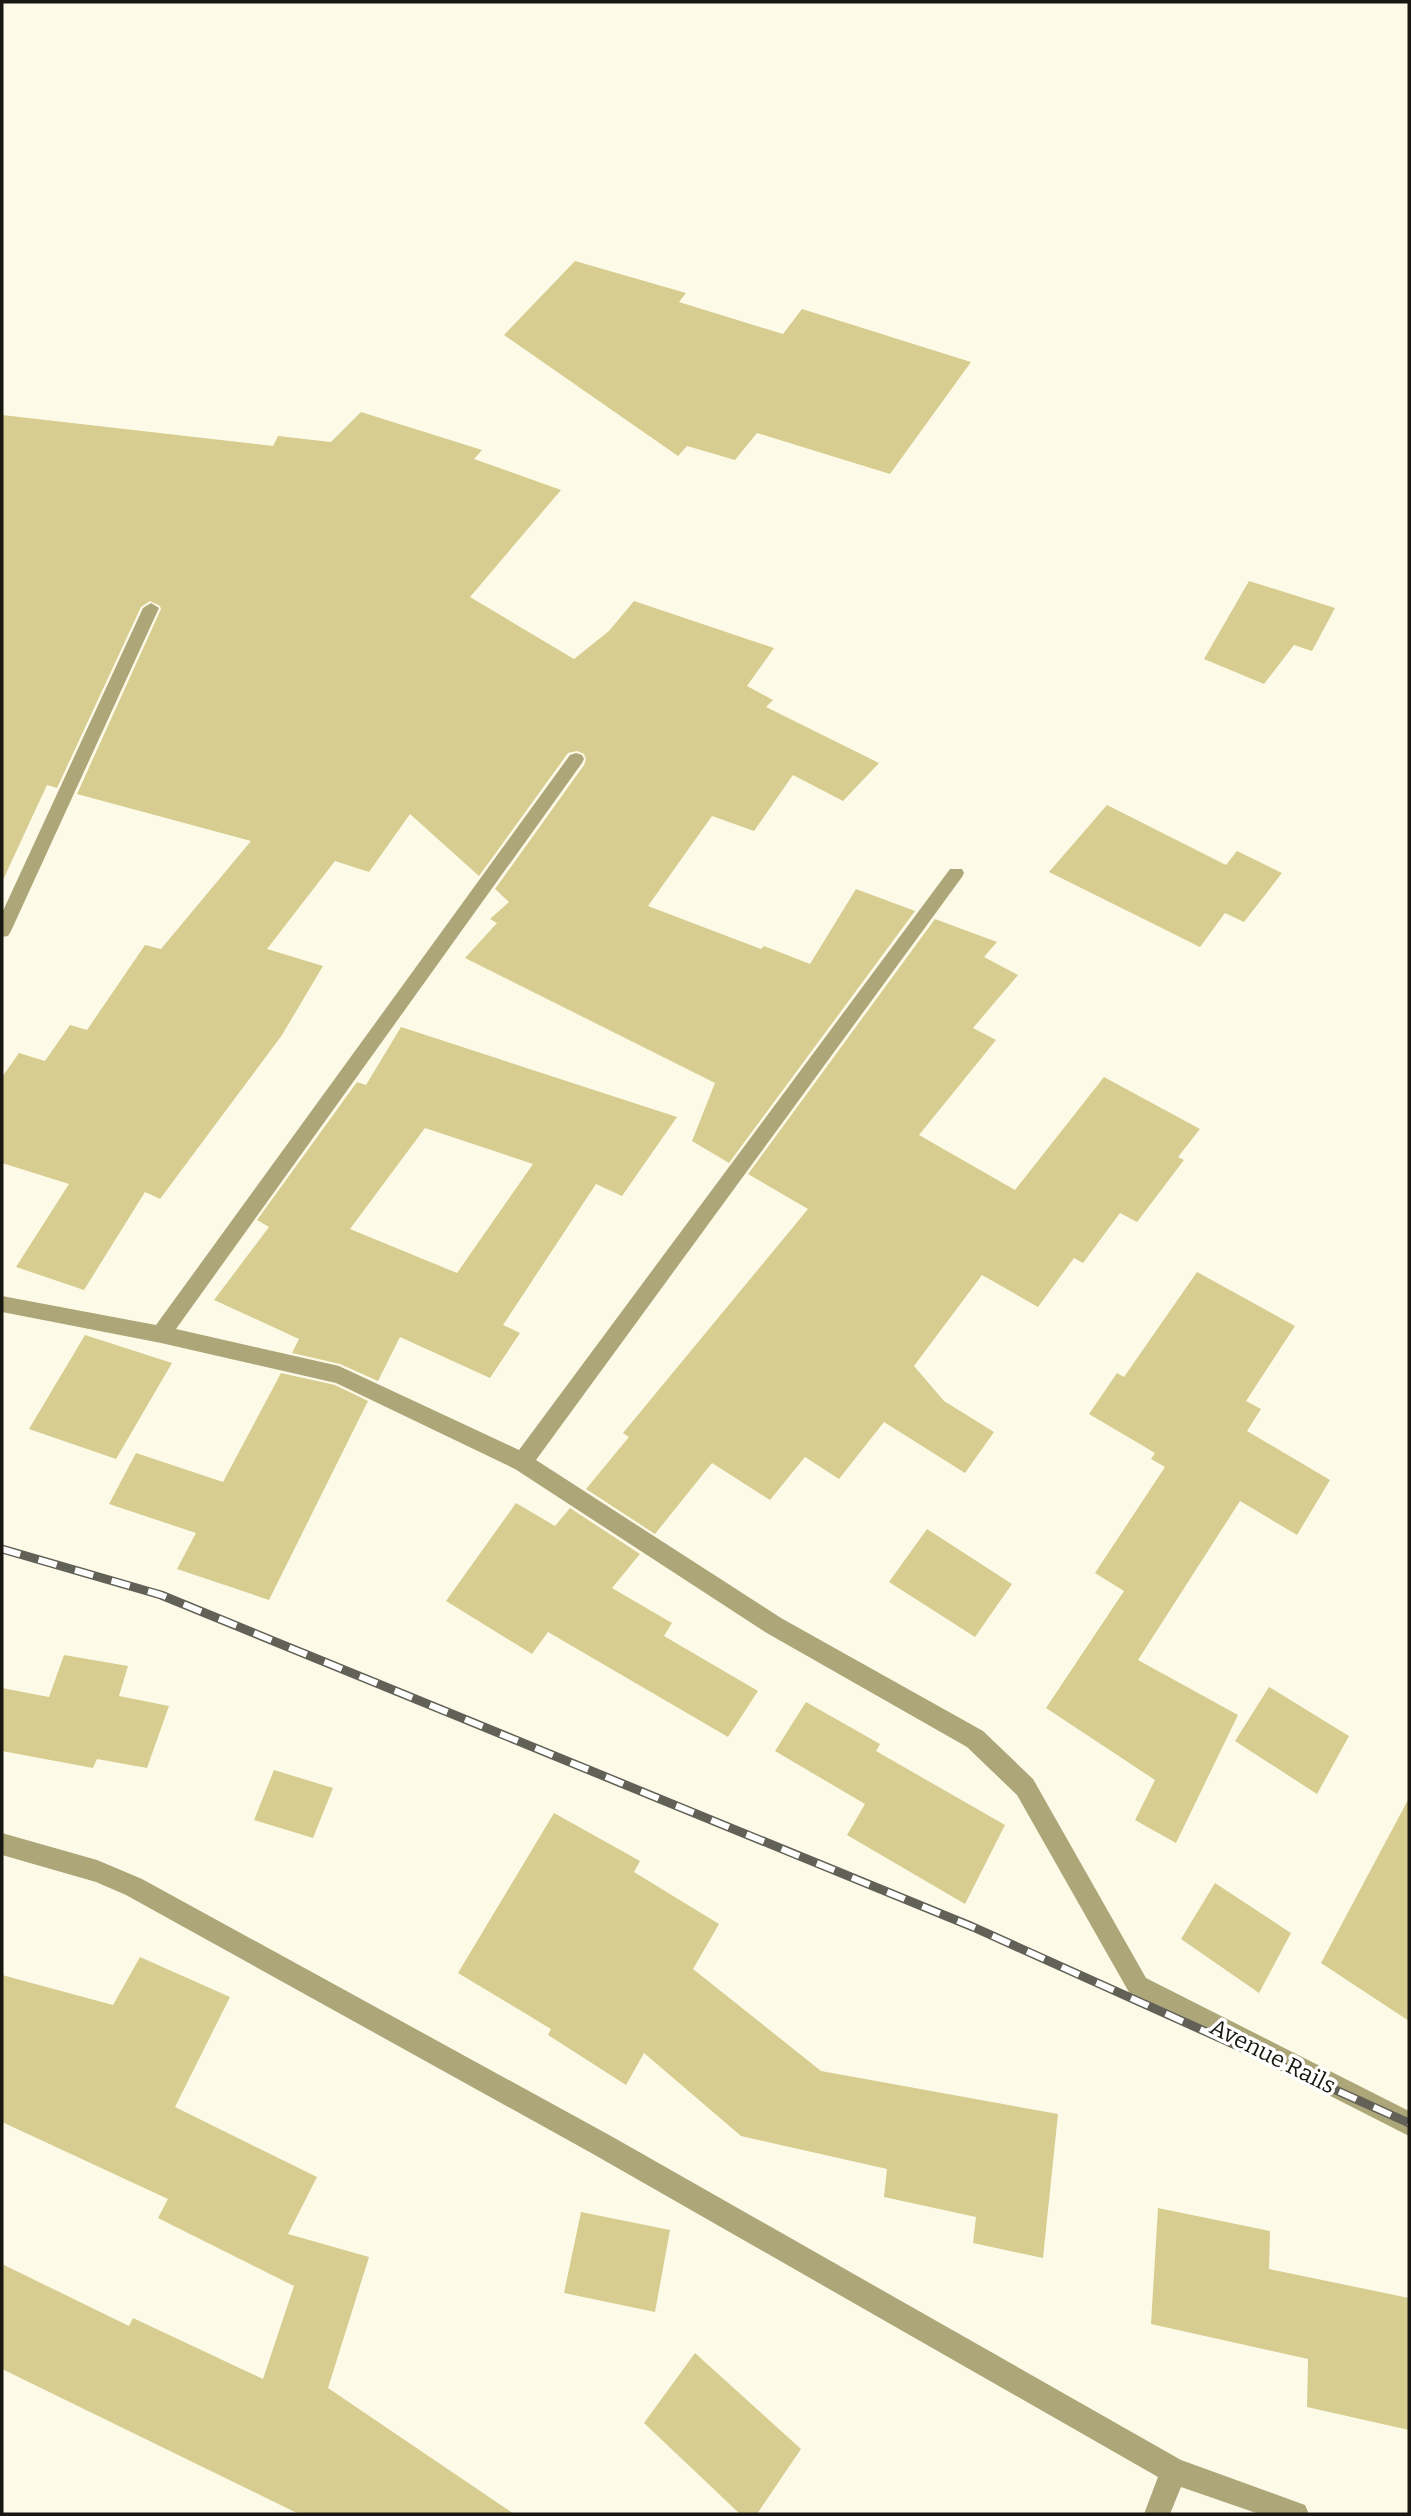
<svg xmlns="http://www.w3.org/2000/svg" width="1411" height="2516" font-family="Bitter,serif">
<rect width="100%" height="100%" fill="#fdfbe8"/>
<path fill="#d7cd91" fill-rule="evenodd" d="M575 261 686 293 679 302 783 334 802 309 971 362 890 474 757 433 735 460 687 446 678 456 504 335Z
M361 412 482 450 474 459 561 490 470 597 574 659 609 631 634 601 774 648 747 686 773 700 766 707 879 763 843 801 793 775 754 831 712 816 648 906 761 949 764 946 810 964 856 889 915 911 729 1163 692 1141 715 1083 465 958 497 923 490 919 509 902 495 889 584 765 586 760 584 754 577 751 568 753 479 876 410 814 369 872 335 861 267 949 323 966 282 1035 160 1199 145 1192 84 1290 16 1267 69 1184 2 1163V1077L19 1053 45 1061 70 1025 87 1030 145 945 161 949 251 841 77 794 161 609 160 606 150 601 141 607 57 788 47 785 2 882V415L273 446 278 436 331 442Z
M1249 581 1335 608 1312 651 1294 645 1264 684 1204 659Z
M1107 805 1226 865 1237 851 1282 873 1244 922 1225 913 1200 947 1049 872Z
M935 919 997 942 984 957 1018 975 973 1028 996 1040 919 1135 1015 1190 1104 1077 1200 1129 1178 1157 1184 1160 1137 1222 1120 1213 1083 1263 1074 1258 1038 1307 982 1275 914 1366 944 1401 994 1432 965 1473 884 1422 839 1479 805 1457 770 1500 712 1463 655 1534 586 1489 629 1437 623 1433 808 1209 748 1174Z
M401 1027 677 1117 622 1196 596 1184 503 1325 520 1333 490 1378 400 1337 378 1381 340 1364 292 1353 299 1339 214 1300 269 1227 257 1220 357 1082 366 1085ZM425 1128 533 1164 457 1273 350 1229Z
M1197 1272 1295 1326 1246 1401 1261 1409 1247 1431 1330 1480 1297 1535 1240 1501 1138 1660 1238 1715 1176 1843 1135 1820 1155 1780 1046 1708 1124 1591 1095 1573 1165 1467 1151 1459 1155 1453 1089 1414 1117 1373 1124 1377Z
M85 1335 172 1363 116 1459 29 1429Z
M281 1373 335 1385 368 1401 269 1600 177 1569 196 1533 109 1504 136 1453 223 1482Z
M516 1503 555 1526 570 1508 640 1554 612 1588 672 1623 664 1636 758 1691 728 1737 548 1632 532 1654 446 1601Z
M927 1529 1012 1584 975 1637 889 1582Z
M64 1655 128 1666 119 1696 169 1706 147 1768 97 1759 93 1768 2 1751V1688L49 1697Z
M1269 1687 1349 1736 1317 1794 1235 1741Z
M806 1702 880 1744 876 1751 1005 1825 965 1904 847 1835 865 1804 775 1751Z
M274 1770 333 1788 313 1838 254 1820Z
M1409 1798V2021L1321 1963Z
M554 1813 640 1861 634 1872 719 1924 693 1969 821 2071 1058 2114 1043 2258 973 2243 976 2217 884 2197 887 2169 741 2136 644 2053 626 2085 548 2035 551 2029 458 1973Z
M1215 1883 1291 1933 1259 1993 1181 1939Z
M140 1957 230 1997 175 2107 317 2177 288 2234 369 2257 328 2388 514 2514H299L2 2369V2264L129 2326 133 2318 263 2379 294 2286 158 2218 168 2199 2 2122V1975L113 2005Z
M1158 2208 1270 2231 1269 2269 1409 2298V2430L1307 2407 1308 2359 1151 2324Z
M581 2212 670 2230 655 2312 564 2293Z
M695 2353 801 2449 757 2514H740L644 2423Z"/>
<g fill="none" stroke-linecap="round" stroke-linejoin="round">
<path fill="#ada678" fill-rule="evenodd" d="M151 603 159 608 11 931 8 936 2 937V913L143 608Z
M576 753 582 755 584 759 582 763 176 1329 339 1366 519 1450 950 869H962L964 873 962 877 536 1460 781 1618 983 1731 1033 1779 1146 1978 1409 2111V2136L1130 1994 1017 1795 967 1747 765 1632 515 1469 336 1383 161 1343 2 1312V1296L156 1325 570 755Z
M2 1833 97 1860 142 1879 611 2136 1181 2460 1305 2505 1309 2514H1259L1181 2487 1170 2514H1144L1158 2477 593 2154 126 1895 96 1882 2 1855Z"/>
<g stroke="#626157" stroke-width="9">
<path id="rail" d="M2 1549 161 1595 973 1927 1409 2123"/>
</g>
<use href="#rail" stroke="#fff" stroke-width="6" stroke-dasharray="19" stroke-linecap="butt"/>
</g>
<g text-anchor="middle" stroke-width="7" stroke-linejoin="round" paint-order="stroke">
<g font-size="23" fill="#181711" stroke="#fff">
<text transform="translate(1273 2056) rotate(27)" y="8">Avenue Rails</text>
</g>
</g>
<rect width="1411" height="2516" fill="none" stroke="#181711" stroke-width="7"/>
</svg>
